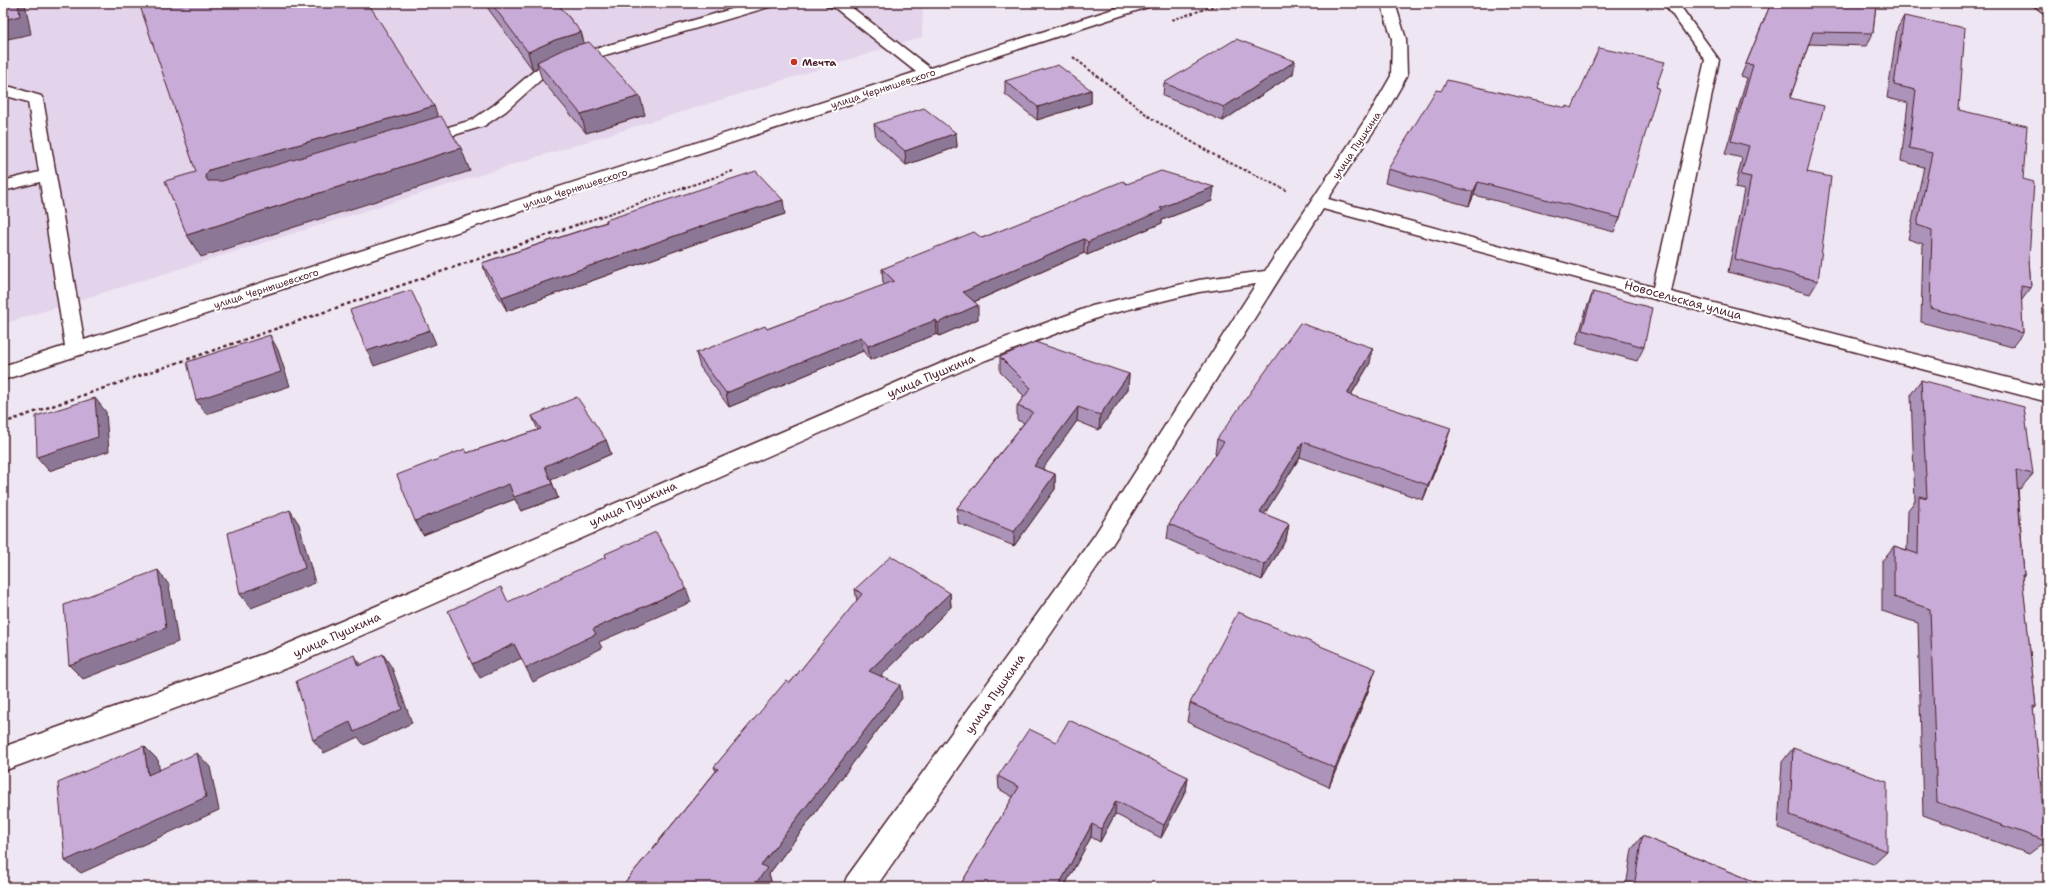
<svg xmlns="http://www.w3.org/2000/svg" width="2051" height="890" font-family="'Shantell Sans',sans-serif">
<rect width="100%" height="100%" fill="#eee6f3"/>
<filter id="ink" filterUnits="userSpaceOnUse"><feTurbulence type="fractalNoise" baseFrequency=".025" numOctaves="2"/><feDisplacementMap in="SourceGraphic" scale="8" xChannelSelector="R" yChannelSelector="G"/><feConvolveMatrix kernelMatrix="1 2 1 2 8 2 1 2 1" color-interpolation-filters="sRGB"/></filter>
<g filter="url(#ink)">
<path fill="#e3d4eb" d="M3 3H923L922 37 3 324Z"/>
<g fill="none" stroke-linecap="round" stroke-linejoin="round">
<g stroke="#4a1f2b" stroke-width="3">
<path id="minor" d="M752 3H774L772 6 571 65 545 76 506 111 484 126 421 145 415 143 413 140 415 137 472 120 494 105 535 70 561 59Z
M825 3H846L930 68 1132 3H1153L1151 6 3 380V366L65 346 40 182 3 191V181L39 172 28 102 10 97H3V87H11L41 96 43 99 84 340 916 72 835 8 827 6Z
M1381 3H1395L1406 39 1407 76 1387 111 1328 199 1653 287 1705 60 1664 3H1678L1719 60 1671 292 2048 388V402L1654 299 1323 209 1110 548 876 887H843L847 877 1094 536 1256 284 1199 292 1105 315 986 360 292 666 3 771V747L274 650 972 350 1092 306 1199 280 1265 271 1371 111 1391 76 1392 39Z
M2031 3H2048V13L2043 12Z"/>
</g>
<path stroke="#4a1f2b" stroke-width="2" stroke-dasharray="3 2" stroke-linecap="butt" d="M1172 20 1223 3
M1073 57 1151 118 1216 156 1288 191
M579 224 733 171"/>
<path stroke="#4a1f2b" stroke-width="2.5" stroke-dasharray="3.5 3" stroke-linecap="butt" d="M3 423 582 223"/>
<use href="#minor" fill="#fff" fill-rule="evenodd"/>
</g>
<path fill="#ac93b9" stroke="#4a1f2b" d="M484 3H557L581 32 584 43 645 115 586 133 542 80 538 67 533 70Z
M1771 3H1876L1873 33 1867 46 1809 44 1790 98 1807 172 1818 281 1810 294 1728 272 1744 190 1735 188 1742 158 1725 154 1747 78 1741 76Z
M1904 16 1959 110 2023 179 2031 288 2021 301 2023 333 2012 347 1921 322 1923 244 1908 239 1924 167 1901 161 1908 103 1887 98 1897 29Z
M1295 61 1293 74 1223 121 1163 96 1164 83Z
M1005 81 1091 90V103L1037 120 1005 94Z
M1656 87 1620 218 1614 232 1474 195 1469 206 1385 183 1388 169 1566 108H1572Z
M874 124 956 133 957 147 906 165 876 138Z
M1127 184 1212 201 1162 220V223L1087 255 1084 253 974 302 978 319 939 336 937 334 870 360 863 351 729 407 700 367 696 353 767 329 885 285 883 283 882 269 982 238Z
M785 214 717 236 507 311 487 277 482 263 606 222V220Z
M1593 292 1644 347 1637 361 1576 344 1587 307Z
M1000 357 1129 374 1128 389 1099 430 1077 421 1042 469 1055 474V489L1014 546 958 523 957 508 1024 423 1017 420V406L1024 396 1000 372Z
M1370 363 1351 395 1446 443 1423 500 1300 457 1264 514 1289 524 1286 539 1262 580 1167 539 1169 524 1216 454 1215 453 1217 439Z
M1921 380 2033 474 2020 489 2018 488 2024 575 2022 578 2036 707 2033 710 2046 841 2029 854 1923 815 1918 623 1882 611V561L1894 546 1907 550 1908 510 1915 501 1911 394Z
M532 416 606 440 611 454 551 480 558 498 521 511 515 499 423 535 467 453 538 430Z
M855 589 950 593 951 607 881 676 902 698 769 874 771 881 767 887H621L716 771 714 767 790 683 857 601Z
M1369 689 1329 787 1187 722 1190 703Z
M1056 742 1188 777 1186 791 1161 838 1115 814 1100 842 1091 837 1064 887H959L1013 797 999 789 998 776Z
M1793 748 1887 851 1873 864 1778 828 1782 762Z
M1642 836 1768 887H1626L1632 849Z"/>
<path fill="#8c7896" stroke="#4a1f2b" d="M18 3H25L31 34 3 40V20Z
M581 32 586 50 537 62 538 67 533 70 528 52 555 40Z
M1295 61 1293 74 1223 121 1224 107Z
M1091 90V103L1037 120 1038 107Z
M640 96 645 115 586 133 581 114Z
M434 106 442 127 218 198 205 176 209 170Z
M956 133 957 147 906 165 905 151Z
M461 148 470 171 201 257 187 235Z
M1478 182 1474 195 1469 206 1473 192Z
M1214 187 1212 201 1162 220V223L1087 255 1088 242 1160 208Z
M783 200 785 214 717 236 507 311 502 297 714 222Z
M1084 239V253L964 306 963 292Z
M978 305V319L939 336 938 323Z
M936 320 937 334 870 360 868 346Z
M430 330 436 344 374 366 367 351Z
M270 335 278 350 290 386 206 414 196 400Z
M861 337 863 351 729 407 726 393Z
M1373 348 1370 363 1343 408 1347 394Z
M1129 374 1128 389 1099 430 1100 415Z
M95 398 106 412 109 451 49 471 37 457Z
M1078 407 1077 421 1034 481V466Z
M1451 428 1446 443 1423 500 1428 485Z
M606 440 611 454 551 480 558 498 521 511 515 499 423 535 415 521Z
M1303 442 1300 457 1257 526 1260 512Z
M1055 474V489L1014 546V532Z
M290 510 299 524 315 583 251 608 240 594Z
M1289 524 1286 539 1262 580 1265 565Z
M158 570 169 585 178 642 83 679 69 665Z
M686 588 691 602 599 642 602 648 533 682 526 668 593 629Z
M950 593 951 607 872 685 869 671Z
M514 644 522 658 480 678 472 664Z
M383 654 392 668 412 723 364 745 358 737 324 753 313 740Z
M354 655 364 669 358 666Z
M1376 669 1369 689 1329 787 1335 768Z
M900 685 902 698 769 874 771 881 767 887H753L761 865Z
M144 746 158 760 162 788 148 775Z
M197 753 210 767 219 810 81 873 65 861Z
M1188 777 1186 791 1161 838 1164 825Z
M1116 801 1115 814 1100 842 1101 829Z
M1092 824 1091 837 1064 887H1058Z"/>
<path fill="#c8abd7" stroke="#4a1f2b" d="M3 3H18L20 16 3 20Z
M139 3H368L434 106 209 170 205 176 208 181H222L441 116 461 148 187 235 165 181 196 172Z
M491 3H557L581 32 555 40 528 52Z
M1771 3H1876L1873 33 1813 32 1790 98 1824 106 1807 172 1831 177 1818 281 1735 259 1751 177 1741 175 1749 146 1731 141 1753 65 1746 64Z
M1904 16 1965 28 1959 110 2027 126 2023 179 2034 182 2029 259 2031 288 2021 286 2023 333 1930 308 1932 230 1917 225 1932 153 1909 148 1916 90 1894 85Z
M1236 39 1295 61 1224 107 1164 83Z
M589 42 640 96 581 114 537 62 566 48Z
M1599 48 1665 62 1656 87 1659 88 1620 218 1478 182 1473 192 1388 169 1436 90 1441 91 1447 80 1566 108V106L1572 108Z
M1058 65 1091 90 1038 107 1005 81Z
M924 108 956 133 905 151 874 124Z
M756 171 783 200 714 222 502 297 482 263 607 222 606 220Z
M1161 171 1214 187 1160 208 1163 210 1088 242 1084 239 963 292 978 305 938 323 936 320 868 346 861 337 726 393 696 353 765 326 767 329 894 281 882 269 974 232 982 238 1123 181 1127 184Z
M411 290 430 330 367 351 350 310Z
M1593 292 1652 308 1644 347 1582 330Z
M1300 323 1373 348 1347 394 1451 428 1428 485 1303 442 1260 512 1289 524 1265 565 1169 524 1224 442 1217 439Z
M270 335 281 372 196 400 187 362Z
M1035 342 1129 374 1100 415 1078 407 1034 466 1055 474 1014 532 957 508 1033 412 1017 406 1031 388 1000 357Z
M1921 380 2024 407 2033 474 2016 470 2024 575H2022L2036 707 2033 706 2046 841 1937 802 1930 609 1894 597V546L1918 554 1919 496 1927 498Z
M577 397 606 440 545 466 552 484 514 497 509 484 415 521 397 475 465 449 467 453 541 429 532 416Z
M95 398 98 437 37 457 36 416Z
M290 510 305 568 240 594 228 533Z
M656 532 686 588 593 629 596 634 526 668 514 644 472 664 448 611 501 587 508 602 606 557 605 554Z
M891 556 950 593 869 671 900 685 761 865 767 868 753 887H621L718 769 714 767 786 681 790 683 862 594 855 589Z
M158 570 166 628 69 665 64 605Z
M1238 612 1376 669 1335 768 1190 703Z
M383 654 402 709 354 732 350 722 313 740 296 681 354 655 358 666Z
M1069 720 1188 777 1164 825 1116 801 1101 829 1092 824 1058 887H959L1019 787 998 776 1029 729 1056 742Z
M144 746 148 775 197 753 206 797 65 861 58 783Z
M1793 748 1887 782V851L1790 815Z
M1642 836 1768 887H1634Z"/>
</g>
<circle fill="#c8321e" stroke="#fff" stroke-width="1.5" cx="794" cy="62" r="4"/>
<g text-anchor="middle" stroke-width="4" stroke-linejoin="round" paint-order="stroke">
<g font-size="10" font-weight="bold" fill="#4a1f2b" stroke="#fff" text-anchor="start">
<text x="802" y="66">Мечта</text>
</g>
<g font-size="10" fill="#4a1f2b" stroke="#fff">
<text transform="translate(883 88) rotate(-18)" y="4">улица Чернышевского</text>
<text transform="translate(1356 145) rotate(-56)" y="4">улица Пушкина</text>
<text transform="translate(575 188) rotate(-18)" y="4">улица Чернышевского</text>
<text transform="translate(266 288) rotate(-18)" y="4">улица Чернышевского</text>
</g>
<g font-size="12" fill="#4a1f2b" stroke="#fff">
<text transform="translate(1683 300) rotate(15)" y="4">Новосельская улица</text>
<text transform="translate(931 376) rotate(-23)" y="4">улица Пушкина</text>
<text transform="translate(633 504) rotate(-24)" y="4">улица Пушкина</text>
<text transform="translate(337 635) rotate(-24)" y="4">улица Пушкина</text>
<text transform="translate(995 694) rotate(-55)" y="4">улица Пушкина</text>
</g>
</g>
<rect width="2051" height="890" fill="none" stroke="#fff" stroke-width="16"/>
<rect x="8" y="8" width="2035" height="874" fill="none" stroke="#4a1f2b" stroke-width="1.5" filter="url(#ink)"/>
</svg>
